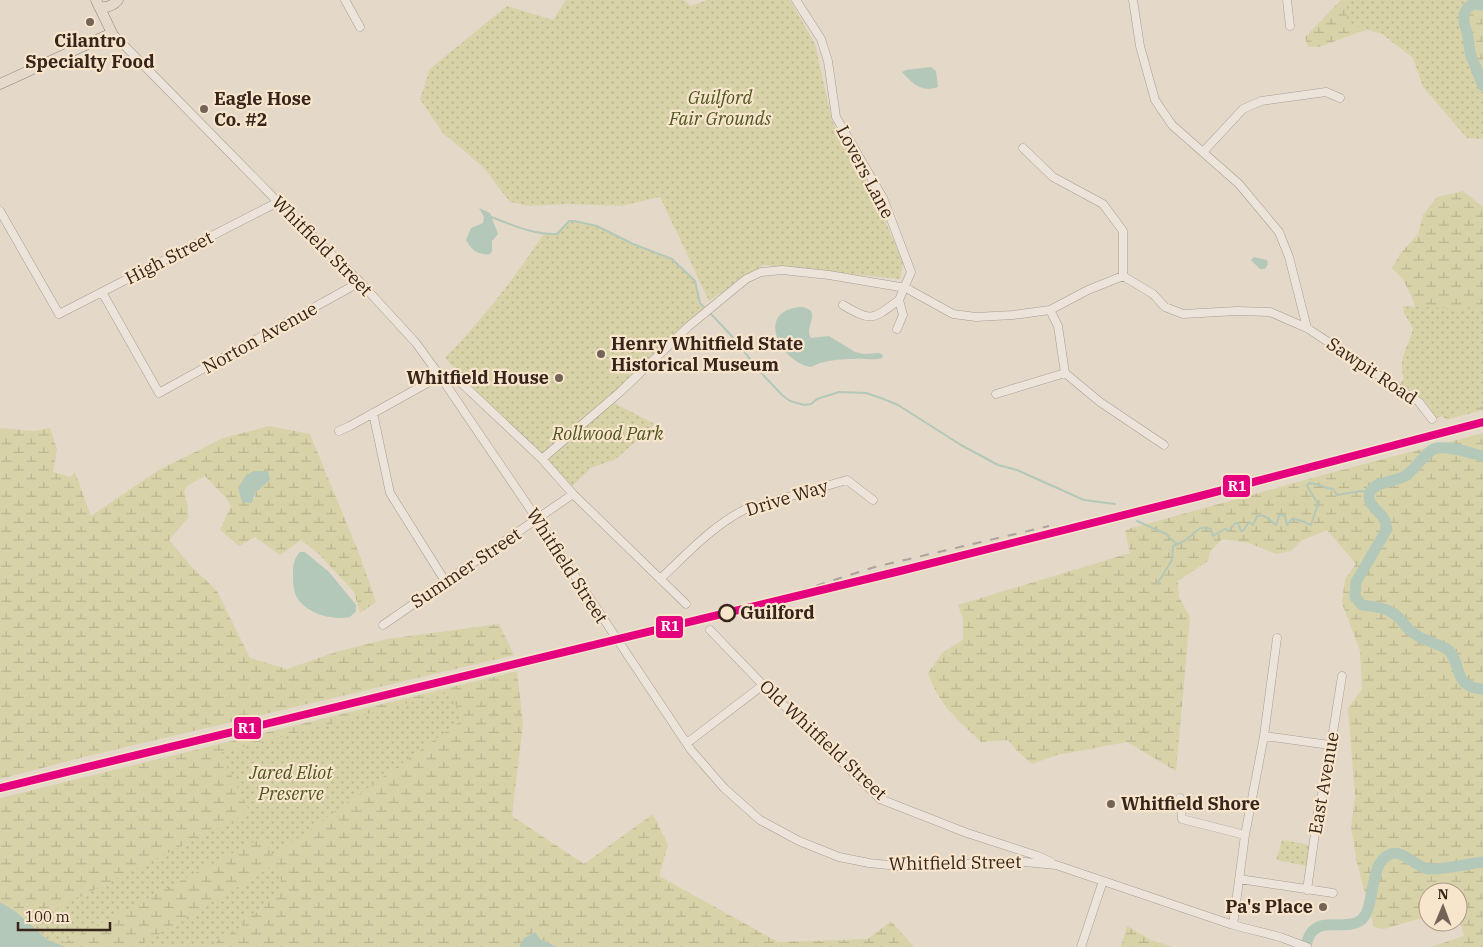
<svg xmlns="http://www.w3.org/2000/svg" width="1483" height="947" font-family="'IBM Plex Serif',serif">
<defs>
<pattern id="wetland-marsh" width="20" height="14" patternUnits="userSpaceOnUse" patternTransform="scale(1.25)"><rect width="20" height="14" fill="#d8d2a9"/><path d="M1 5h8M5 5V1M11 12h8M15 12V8" fill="none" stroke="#bab491"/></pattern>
<pattern id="park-dots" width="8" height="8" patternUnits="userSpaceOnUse" patternTransform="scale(1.25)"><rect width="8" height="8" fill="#d8d2a9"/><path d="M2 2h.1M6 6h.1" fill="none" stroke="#bab491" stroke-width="1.8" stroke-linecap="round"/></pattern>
</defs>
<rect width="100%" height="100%" fill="#e4d8c8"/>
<path fill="url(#wetland-marsh)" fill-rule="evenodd" d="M1341 0H1483V134L1419 56 1378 27 1357 33 1319 47H1308L1305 37Z
M1463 191 1483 207V410L1446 420 1412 372 1420 320 1412 298 1404 281 1392 268 1400 254 1418 234 1423 215 1437 197Z
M269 426 310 434 360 556 376 602 360 613 354 592 319 554 301 540 280 555 255 537 239 546 220 530 231 506 226 498 205 476 187 486 184 492 188 507V518L169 540 190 565 217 591 250 658 287 669 339 651 388 639 499 624 514 655 84 757 0 779V428L34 431 50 428 57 449 53 472 70 477 75 472 91 516 157 471 223 438ZM238 488 260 489 255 493V498L242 502Z
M1483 433V947H1431L1464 936 1458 916V892H1428V916L1384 929 1374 927 1357 863 1351 827 1355 796 1348 708 1362 689 1360 651 1342 603 1345 579 1356 564 1327 530 1301 541 1291 551 1276 554 1249 543 1222 539 1210 552 1208 561 1178 581 1179 597 1190 617 1176 771 1127 742 1057 755 1032 764 1018 752 1008 740 981 742C957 719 939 705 928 673L943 652 963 640V619L958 605 1130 553 1125 530 1334 472Z
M517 671 523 724 512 816 584 864 653 814 668 845 659 876 778 942 868 939 891 921 914 947H557L540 939 535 932 524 938 519 947H66L48 940 15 911 0 902V798Z
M1127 926 1151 940 1173 947H1121Z"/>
<path fill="url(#park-dots)" d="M566 0H684L691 6 707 0H790L815 44 832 121 874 194 903 263 900 279 763 265 709 301 660 197 621 206 567 204 530 206 510 202 483 167 442 132 420 99 430 69 507 6 553 20Z
M1347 0H1483V5L1473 4 1468 7 1464 14V22L1468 37 1470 53 1483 86V139L1467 138 1423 87 1413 58 1382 34 1347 24Z
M569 221H574L597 226 633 244 672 259 695 281 700 303 707 310 610 401 655 424 616 459 591 468 569 489 445 358C482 320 514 279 543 235 557 234 560 233 569 221Z
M1403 306 1483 310V406L1436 418C1426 399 1418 394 1400 384L1404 378C1397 356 1409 348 1413 328L1404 313Z
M447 693 465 718 273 856 263 837 56 947 24 925 250 812 220 753Z
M1282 840 1310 845 1307 866 1276 860Z
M276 864 284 890 273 897 256 913 247 916 242 921 241 929 219 939 213 947H137Z"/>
<path fill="#b4c8b9" d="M931 67 936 71 938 87C922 93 912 83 902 72L906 70Z
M479 208 490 213 498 234 492 241V251L490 254C479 256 471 250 466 240L471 228 483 223 484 217Z
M1254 257 1267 260 1268 264 1265 269H1260L1251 260Z
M801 307C824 310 803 327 811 338L829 336 855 352 864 354 879 353 883 355 882 358C874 361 863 358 854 359 839 359 824 360 811 367 783 364 752 311 801 307Z
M254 471H268L270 480 255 493 252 503 242 502 238 488 246 475Z
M300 552H305L329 572 356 605V611L350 617C332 621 302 613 295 593 293 587 293 580 293 574 293 564 294 559 300 552Z
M0 902 15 911 48 940 66 947H0Z
M535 932 540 939 557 947H519L524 938Z"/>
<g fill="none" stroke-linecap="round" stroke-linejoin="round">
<path stroke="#b4c8b9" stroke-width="2" d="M491 217C513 225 533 235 557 234L569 221H574L597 226 633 244 672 259 695 281 700 303 704 307
M711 314 729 333 764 376 782 395 790 401 804 405 811 404 817 399 839 392 866 393 881 398 898 405 961 445 998 465 1017 470 1084 500 1115 504
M1137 521 1166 534 1174 542 1178 544
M1157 584 1172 560 1173 546C1178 544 1184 542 1188 538 1197 531 1199 525 1211 529L1213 536 1225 529 1229 531 1235 523H1238L1241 531H1243L1249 522 1253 525 1257 516C1266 514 1269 520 1276 525L1280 514 1285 516 1287 525 1292 519 1299 520 1311 525 1318 504 1307 486 1309 483C1316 483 1324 488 1333 489L1337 495 1361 491 1370 492"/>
<path stroke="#b4c8b9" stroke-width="11" d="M1483 5 1473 4 1468 7 1464 14V22L1468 37 1470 53 1483 86
M1483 456C1469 453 1451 446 1437 448 1426 450 1415 470 1405 476 1395 482 1375 481 1370 492 1365 505 1381 511 1385 521 1386 523 1386 526 1387 529L1356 582 1355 597 1362 605C1379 607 1390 608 1401 620 1405 625 1409 631 1415 634 1424 641 1437 643 1447 649 1463 661 1451 688 1483 689
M1305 947C1307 943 1308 937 1311 933 1323 917 1347 931 1361 920 1373 911 1371 877 1380 863 1398 838 1413 869 1430 869 1447 869 1466 864 1483 862"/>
<g stroke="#a99d92" stroke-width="9">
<path id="minor" d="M345 0 360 27
M796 0 821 39 828 61 836 117 883 198 911 272 899 300 903 315 897 329
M1133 0 1140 46 1155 100 1172 125 1239 184 1279 232 1289 257 1307 328
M1287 0 1290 26
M112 33 278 202 360 282 416 343 440 376 537 519 691 750 724 788 760 820 799 841 839 857 869 863 898 866 1025 862 1056 865 1233 925 1280 937 1307 947
M1023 148 1053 177 1103 204 1123 231V276
M1203 152 1243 109 1261 101 1326 92 1340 98
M0 211 59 314 278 202
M102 292 159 393 360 282
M843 305C872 322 872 320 899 300
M1050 310 1058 326 1065 373 1100 402 1164 445
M996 394 1065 373
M373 413 390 493 445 581
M339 431 350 426 440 376 456 378 542 459 573 494 686 604
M542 459 620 392 689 326 746 279 761 272 782 270 829 275 906 288 953 314 976 317 1013 315 1050 310 1088 290 1123 276 1153 294 1165 307 1183 314 1237 311 1270 312 1307 328 1419 402 1432 419
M660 579C686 555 713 525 746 509L847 480 873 500
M383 625 573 494
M710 630 763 685 880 799 967 833 1038 856 1051 862
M1264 736 1330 745
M687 743 763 685
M1180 798 1182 819 1245 835
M1239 879 1333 893
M1307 890 1318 812 1326 776 1342 676
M1233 925 1245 835 1264 736 1277 638
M1081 947 1103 881"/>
</g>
<g stroke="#8e8379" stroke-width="11">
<path id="major" d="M99 7C107 8 113 6 118 0
M0 84 112 33 96 0"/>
</g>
<use href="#minor" stroke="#ece4db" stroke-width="8"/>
<use href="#major" stroke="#e4d9cb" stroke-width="10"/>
<path stroke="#aba39c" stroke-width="2" stroke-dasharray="9 9" stroke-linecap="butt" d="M799 591 875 567 1049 526"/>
<g stroke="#f7e5cc" stroke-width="11">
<path id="rail-1" d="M0 788 900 571 1200 496 1483 422"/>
</g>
<use href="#rail-1" stroke="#e5007d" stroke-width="8"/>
</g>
<g fill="#746458" stroke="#f7e5cc" stroke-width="2">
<circle cx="90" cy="22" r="5"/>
<circle cx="204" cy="109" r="5"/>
<circle cx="601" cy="354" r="5"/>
<circle cx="559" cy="378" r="5"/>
<circle cx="1111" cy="804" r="5"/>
<circle cx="1323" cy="907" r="5"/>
</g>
<circle fill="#f7e5cc" stroke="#37251b" stroke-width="2.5" cx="727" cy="613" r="8"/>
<g text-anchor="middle" stroke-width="4.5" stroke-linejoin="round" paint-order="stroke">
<g font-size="18" font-weight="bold" fill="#37251b" stroke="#f7e5cc" text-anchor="start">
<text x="90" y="47" text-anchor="middle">Cilantro<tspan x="90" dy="21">Specialty Food</tspan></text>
<text x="214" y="105">Eagle Hose<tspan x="214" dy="21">Co. #2</tspan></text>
<text x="611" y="350">Henry Whitfield State<tspan x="611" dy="21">Historical Museum</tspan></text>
<text x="549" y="384" text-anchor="end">Whitfield House</text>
<text x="1121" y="810">Whitfield Shore</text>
<text x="1313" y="913" text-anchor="end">Pa's Place</text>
</g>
<g font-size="18" font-style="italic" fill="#4e5520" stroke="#f7e5cc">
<text x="720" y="104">Guilford<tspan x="720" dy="21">Fair Grounds</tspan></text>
<text x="608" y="440">Rollwood Park</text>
<text x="291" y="779">Jared Eliot<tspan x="291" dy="21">Preserve</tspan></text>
</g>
<g font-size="18" fill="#37251b" stroke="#f7e5cc">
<text transform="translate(865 172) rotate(62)" y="6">Lovers Lane</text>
<text transform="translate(322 246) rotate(45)" y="6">Whitfield Street</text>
<text transform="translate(169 258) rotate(-27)" y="6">High Street</text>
<text transform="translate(260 338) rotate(-29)" y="6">Norton Avenue</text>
<text transform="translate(1372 371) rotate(34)" y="6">Sawpit Road</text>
<text transform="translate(787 498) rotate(-17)" y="6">Drive Way</text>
<text transform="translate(567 566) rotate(57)" y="6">Whitfield Street</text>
<text transform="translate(466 568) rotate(-34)" y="6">Summer Street</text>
<text transform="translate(823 740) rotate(43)" y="6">Old Whitfield Street</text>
<text transform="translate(1324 783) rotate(-80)" y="6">East Avenue</text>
<text transform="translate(955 863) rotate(-1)" y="6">Whitfield Street</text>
</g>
<g font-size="18" font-weight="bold" fill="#37251b" stroke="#f7e5cc" text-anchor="start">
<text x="740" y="619">Guilford</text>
</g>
</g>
<g stroke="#f7e5cc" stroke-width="2">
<rect x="1222" y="474" width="29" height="24" rx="5" fill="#e5007d"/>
<rect x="655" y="615" width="29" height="24" rx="5" fill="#e5007d"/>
<rect x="233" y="716" width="29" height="24" rx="5" fill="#e5007d"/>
</g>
<g font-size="14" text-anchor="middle" font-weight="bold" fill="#fff">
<text x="1237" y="491">R1</text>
<text x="670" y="631">R1</text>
<text x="247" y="733">R1</text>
</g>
<g transform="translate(1443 907) rotate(1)"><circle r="24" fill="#f7e5cc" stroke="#aa9885"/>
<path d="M0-4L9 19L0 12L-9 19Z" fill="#746458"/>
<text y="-8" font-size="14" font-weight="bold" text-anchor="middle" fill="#37251b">N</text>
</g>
<path d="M18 922v8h92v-8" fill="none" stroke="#37251b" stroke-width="2.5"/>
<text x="25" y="922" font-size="15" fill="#37251b" stroke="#f7e5cc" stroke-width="4" paint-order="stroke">100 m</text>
</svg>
